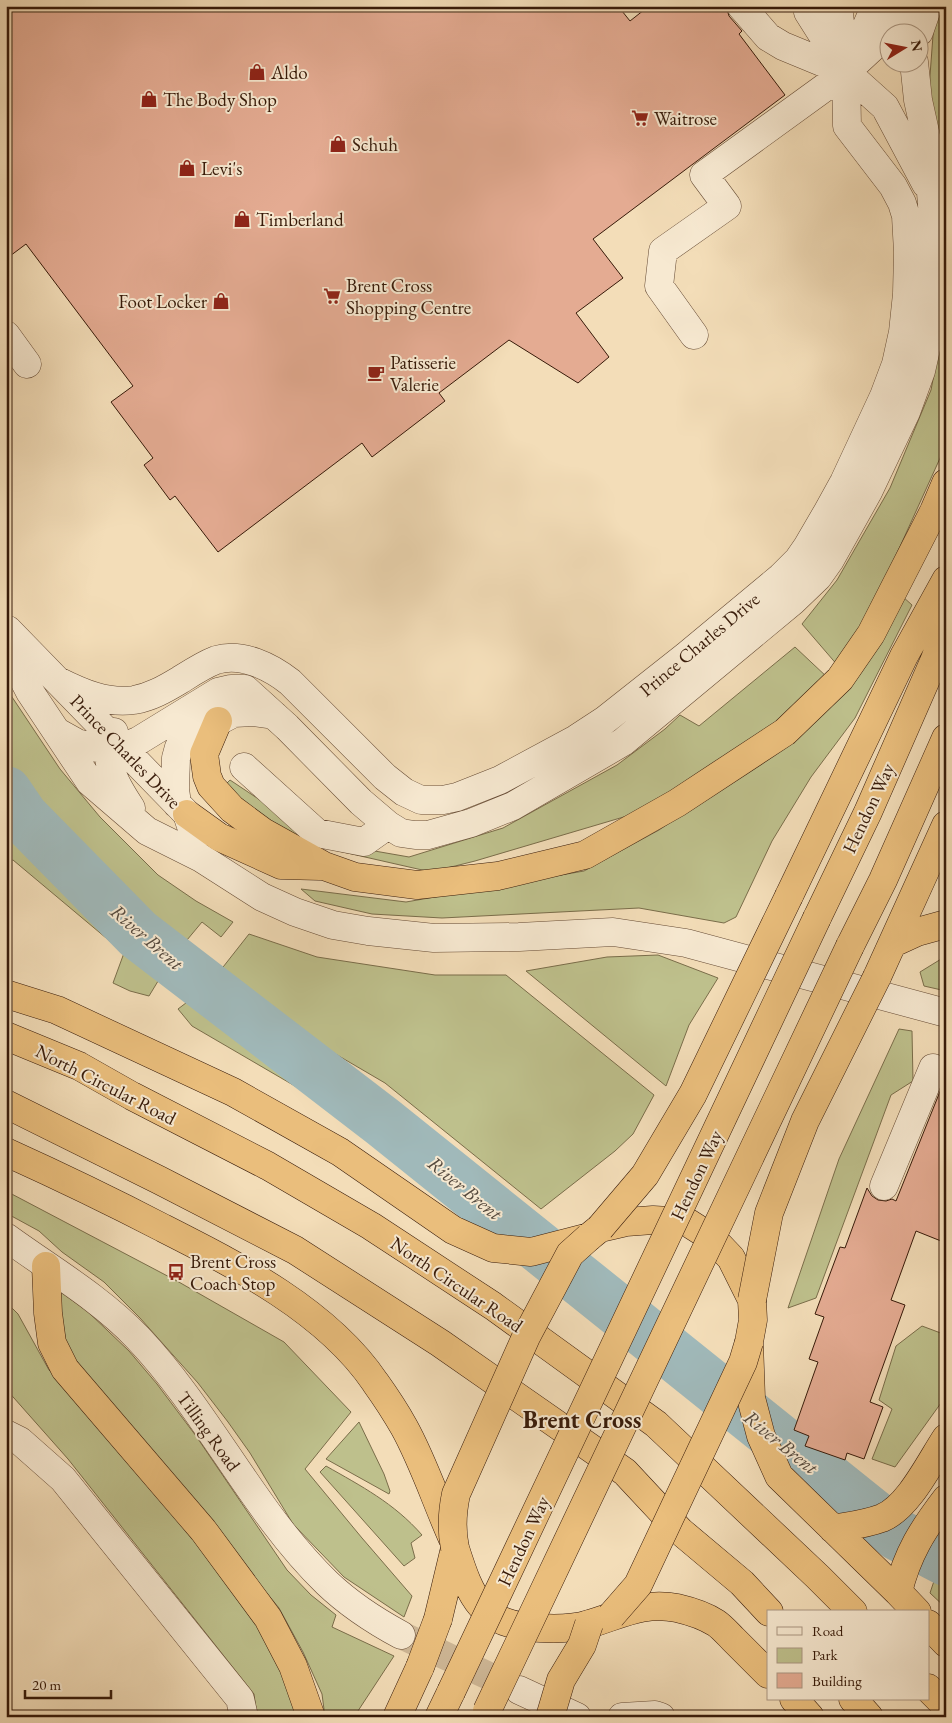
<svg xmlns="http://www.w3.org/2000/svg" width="952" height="1723" font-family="'EB Garamond',serif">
<rect width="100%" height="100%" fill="#f3ddb8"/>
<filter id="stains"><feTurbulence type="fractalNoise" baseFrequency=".004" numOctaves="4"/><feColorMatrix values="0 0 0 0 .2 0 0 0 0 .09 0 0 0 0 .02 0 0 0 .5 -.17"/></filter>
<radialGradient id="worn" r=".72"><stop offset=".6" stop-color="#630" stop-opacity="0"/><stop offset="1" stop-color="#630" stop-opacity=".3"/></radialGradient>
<path fill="#bec08c" stroke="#7a6d4a" d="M944 6H946V183L944 159 929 89 934 22Z
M946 311V445L864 626 839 667 802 624 837 580 890 488 931 390Z
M902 596 912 605 855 718 811 777 772 841 736 917 724 923 639 908 442 918 372 914 315 901 301 889 406 902 584 871 659 830 774 752Z
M795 647 828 678 788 715 705 773 627 816 475 861 431 872 321 847 282 831 224 786 230 780 323 842 409 857 503 828 617 765 665 729 680 715 699 726Z
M6 688 60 769 100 817 158 875 196 901 233 922 221 937 202 922 177 952 147 927 31 812 6 773Z
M6 810 14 821 136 938 169 963 149 996 130 991 113 983 124 953 13 860 6 861Z
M249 934 317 957 435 975H506L654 1095 633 1134 615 1151 541 1209 385 1083 303 1035 286 1019 216 976Z
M658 955 718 978 689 1025 666 1086 526 971 607 957Z
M946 956V991L924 986 920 972Z
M203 990 262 1045 300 1089 192 1026 178 1009Z
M899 1029 912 1031 913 1081 891 1095 816 1298 788 1308 839 1159Z
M6 1191 177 1281 284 1342 351 1412 305 1469 362 1538 412 1596 404 1617 344 1577 293 1524 250 1453 228 1422 198 1383 140 1318 104 1282 62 1252 39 1231 6 1213Z
M58 1290 87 1311 129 1351 157 1384 196 1436 287 1570 311 1595 336 1615 332 1627 394 1656 354 1717H325L322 1694 303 1652 279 1608 208 1521 72 1360 66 1344Z
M6 1302 18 1314 49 1370 99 1422 198 1540 266 1637 300 1717H257L254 1694 68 1459 6 1389Z
M922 1326 946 1335V1396L895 1467 872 1459 892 1409 879 1400 896 1346Z
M359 1422 384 1474 390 1491 389 1494 326 1459Z
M326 1466C361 1486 394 1503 422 1535L411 1543 415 1558 404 1566 320 1472Z
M937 1572 946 1581V1608L930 1593Z"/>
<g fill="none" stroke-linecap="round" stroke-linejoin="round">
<path stroke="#a0b9ba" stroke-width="52" d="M6 792 23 817 138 934 383 1122 898 1535 946 1560"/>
</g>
<path fill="#e4ab92" stroke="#371a09" d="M6 6H618L630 21 649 6H726L729 16 742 31 739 34 785 95 593 239 623 278 576 313 609 357 578 383 509 340 439 393 445 401 372 457 362 443 218 552 175 496 170 500 144 465 153 458 111 402 133 386 26 244 6 259Z
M941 1089H946V1228L941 1241 916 1231 891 1300 905 1305 870 1402 883 1407 864 1459 847 1453 845 1460 805 1446 809 1436 794 1430 818 1362 809 1359 824 1317 815 1314 840 1247 845 1248 867 1188 872 1196 878 1200 886 1201 892 1199 896 1201Z"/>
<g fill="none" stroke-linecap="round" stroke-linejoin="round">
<path stroke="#cdb695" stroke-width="28" stroke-dasharray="28 14" stroke-linecap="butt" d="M401 1635 519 1690"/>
<g stroke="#664b35" stroke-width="29">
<path id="minor" d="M741 6 768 37 783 46 846 72
M807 6 808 12 846 72 885 107 926 184
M919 32 928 6
M851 61 872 14 879 6
M6 335 27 364
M694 335 659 286 663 251 727 206 704 175 846 72 888 33 911 6
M8 630 187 814 195 838
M6 646 30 692 90 782 147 831 201 858 262 897 295 912 333 925 368 931 434 938 519 937 613 932 686 943 946 1013
M58 681C82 693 107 704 134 700 151 697 165 689 180 680 191 673 203 665 216 660 242 652 271 667 290 682L385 777 404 792 421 800H443L457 797 500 780 576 739 605 720 686 656 781 577 798 560 807 547 828 511 844 482 884 396 896 364 903 332 907 294 908 252 906 216 902 203 893 186 847 126 846 72 838 6
M114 732C103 764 113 781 131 808
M59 733 77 743 97 748H121L138 741 218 692 231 689H245L287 727 361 802 388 825 401 833 415 835H428L471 823 513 806 623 742 793 601 818 577 830 560 868 492 906 412 921 371 930 331 934 295V231L927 141 918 100 914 62
M244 767 317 833 364 842 388 825
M177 804 175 789 176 758 179 747 188 737 234 713 253 712 274 715
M884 1186 933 1068 946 1074
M6 1237C50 1269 100 1298 138 1338 209 1413 253 1511 327 1583 349 1604 375 1621 401 1635
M6 1434 20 1441 63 1479 240 1699 244 1717
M519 1690 577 1717
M622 1717 655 1715 661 1717"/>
</g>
<g stroke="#371a09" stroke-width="29">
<path id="highway" d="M218 721 204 754 207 776 211 786 232 809 263 832 324 866 355 877 417 885 498 876 585 855 677 803 785 732 840 679 871 634 934 511 946 483
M187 814 219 837 281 865 320 866
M789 896 904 656 946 580
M817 918 868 812 935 659 946 629
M893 943 917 932 946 924
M850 946 883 880 946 738
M877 977 946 825
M6 994 57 1010 233 1092 340 1152 453 1230 493 1248 531 1252 589 1237 600 1228 626 1222 653 1220 687 1222 712 1238 731 1258 752 1300 753 1320 749 1342 751 1398 761 1436 779 1476 898 1592 917 1612
M6 1036 79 1066 132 1096 268 1166 371 1226 493 1306 656 1424 818 1577 853 1612
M6 1104 159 1180 295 1250 440 1343 625 1472 680 1531 742 1583 769 1612
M6 1152C59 1176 111 1201 163 1228 238 1266 327 1311 375 1382 385 1396 395 1411 404 1427 423 1461 436 1501 452 1537
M46 1266 48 1313 52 1343 65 1369 203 1530 268 1618 293 1666 311 1717
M833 1529C849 1526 866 1524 882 1518 909 1507 930 1462 946 1438
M455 1548C471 1599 482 1626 540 1628 557 1629 573 1629 589 1624 620 1615 644 1601 677 1608 690 1611 705 1616 716 1623 722 1627 728 1634 733 1639 745 1651 756 1662 768 1674
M898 1592C907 1554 923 1529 946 1499
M438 1619 455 1548
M928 1624 946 1643
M928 1688 946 1706
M794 1699 810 1717
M853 1699 869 1717
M397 1717 420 1667
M439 1717 451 1692"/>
</g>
<use href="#minor" stroke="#f7e9d1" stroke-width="28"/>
<use href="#highway" stroke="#eabe7c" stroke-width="28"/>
<g stroke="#371a09" stroke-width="29" stroke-linecap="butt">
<path id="highway-bridge" d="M600 1228 645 1175 693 1094 789 896
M752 1300 769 1213 805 1121 877 977
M455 1548C451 1529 452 1513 456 1494L526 1337 570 1254 589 1237
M611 1616 638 1585 743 1362 749 1342
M420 1667 438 1619
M451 1692 817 918
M487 1711 850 946
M550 1717 561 1680 582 1645 589 1624"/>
</g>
<use href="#highway-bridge" stroke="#eabe7c" stroke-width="28"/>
</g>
<defs>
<g id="shop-bare" transform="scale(1.35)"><path d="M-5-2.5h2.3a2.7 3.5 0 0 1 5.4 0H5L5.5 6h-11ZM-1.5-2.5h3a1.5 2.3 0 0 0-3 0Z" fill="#8f2418" stroke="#f7e9d1" stroke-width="2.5" paint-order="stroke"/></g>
<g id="supermarket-bare" transform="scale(1.35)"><path d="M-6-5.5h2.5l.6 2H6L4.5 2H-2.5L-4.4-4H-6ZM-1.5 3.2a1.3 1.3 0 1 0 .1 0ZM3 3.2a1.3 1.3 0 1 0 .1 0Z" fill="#8f2418" stroke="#f7e9d1" stroke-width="2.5" paint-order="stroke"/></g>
<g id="cafe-bare" transform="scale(1.35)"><path d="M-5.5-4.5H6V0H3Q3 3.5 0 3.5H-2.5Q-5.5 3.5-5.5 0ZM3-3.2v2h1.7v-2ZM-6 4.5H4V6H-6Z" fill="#8f2418" stroke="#f7e9d1" stroke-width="2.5" paint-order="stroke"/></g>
<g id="bus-bare" transform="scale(1.35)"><path d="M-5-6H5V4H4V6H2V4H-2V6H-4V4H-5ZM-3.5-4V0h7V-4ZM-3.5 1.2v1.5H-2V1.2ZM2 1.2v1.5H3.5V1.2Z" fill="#8f2418" stroke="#f7e9d1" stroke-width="2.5" paint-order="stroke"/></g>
</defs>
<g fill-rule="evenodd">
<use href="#shop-bare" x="257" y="72"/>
<use href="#shop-bare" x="149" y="99"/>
<use href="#supermarket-bare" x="640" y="118"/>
<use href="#shop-bare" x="338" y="144"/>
<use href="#shop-bare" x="187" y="168"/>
<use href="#shop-bare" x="242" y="219"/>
<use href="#supermarket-bare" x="332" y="296"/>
<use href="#shop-bare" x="221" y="301"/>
<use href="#cafe-bare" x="376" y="373"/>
<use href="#bus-bare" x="176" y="1272"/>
</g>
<g text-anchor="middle" stroke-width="4" stroke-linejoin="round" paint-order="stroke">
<g font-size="19" fill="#371a09" stroke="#f7e9d1" text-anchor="start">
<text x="271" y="79">Aldo</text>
<text x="163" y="106">The Body Shop</text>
<text x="654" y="125">Waitrose</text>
<text x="352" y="151">Schuh</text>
<text x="201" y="175">Levi's</text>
<text x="256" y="226">Timberland</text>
<text x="346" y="292">Brent Cross<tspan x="346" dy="22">Shopping Centre</tspan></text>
<text x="207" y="308" text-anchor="end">Foot Locker</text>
<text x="390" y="369">Patisserie<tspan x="390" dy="22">Valerie</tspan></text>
<text x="190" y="1268">Brent Cross<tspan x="190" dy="22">Coach Stop</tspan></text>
</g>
<g font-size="19" fill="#371a09" stroke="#f7e9d1">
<text transform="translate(699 644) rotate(-40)" y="7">Prince Charles Drive</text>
<text transform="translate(126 751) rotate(46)" y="7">Prince Charles Drive</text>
<text transform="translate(868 808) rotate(-65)" y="7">Hendon Way</text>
<text transform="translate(106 1084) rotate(27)" y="7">North Circular Road</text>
<text transform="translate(696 1175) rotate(-65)" y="7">Hendon Way</text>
<text transform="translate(457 1284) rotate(34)" y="7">North Circular Road</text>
<text transform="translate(209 1431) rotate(54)" y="7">Tilling Road</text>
<text transform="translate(523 1541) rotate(-65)" y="7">Hendon Way</text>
</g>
<g font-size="20" font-style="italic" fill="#564a3e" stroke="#f7e9d1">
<text transform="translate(147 937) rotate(41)" y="7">River Brent</text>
<text transform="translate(465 1188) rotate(39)" y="7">River Brent</text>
<text transform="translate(781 1442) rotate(39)" y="7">River Brent</text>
</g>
<g font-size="24" font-weight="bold" fill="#371a09" stroke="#f7e9d1">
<text x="582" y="1428">Brent Cross</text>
</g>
</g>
<rect width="952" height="1723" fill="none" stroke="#f3ddb8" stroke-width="25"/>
<rect x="8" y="8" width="937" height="1708" fill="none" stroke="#371a09" stroke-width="2.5"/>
<rect x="12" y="12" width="927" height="1698" fill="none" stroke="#371a09"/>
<rect x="767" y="1610" width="162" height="90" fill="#f7e9d1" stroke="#aa9681"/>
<rect x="777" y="1627" width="25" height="8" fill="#f7e9d1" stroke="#aa9681"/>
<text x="812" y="1636" font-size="15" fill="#371a09">Road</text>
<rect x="777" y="1648" width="25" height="15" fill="#bec08c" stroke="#aa9681"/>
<text x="812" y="1660" font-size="15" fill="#371a09">Park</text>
<rect x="777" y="1673" width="25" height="15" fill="#e4ab92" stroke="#aa9681"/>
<text x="812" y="1686" font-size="15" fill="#371a09">Building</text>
<g transform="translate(904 48) rotate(80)"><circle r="24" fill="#f7e9d1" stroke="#aa9681"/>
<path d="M0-4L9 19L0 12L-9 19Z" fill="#8f2418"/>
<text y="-8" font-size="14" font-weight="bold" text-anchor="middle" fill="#371a09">N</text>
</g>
<path d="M25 1690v8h86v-8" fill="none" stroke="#371a09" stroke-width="2.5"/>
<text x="32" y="1690" font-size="15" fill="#371a09" stroke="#f7e9d1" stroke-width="4" paint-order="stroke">20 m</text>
<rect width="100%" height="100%" filter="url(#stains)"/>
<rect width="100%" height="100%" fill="url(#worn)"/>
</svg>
